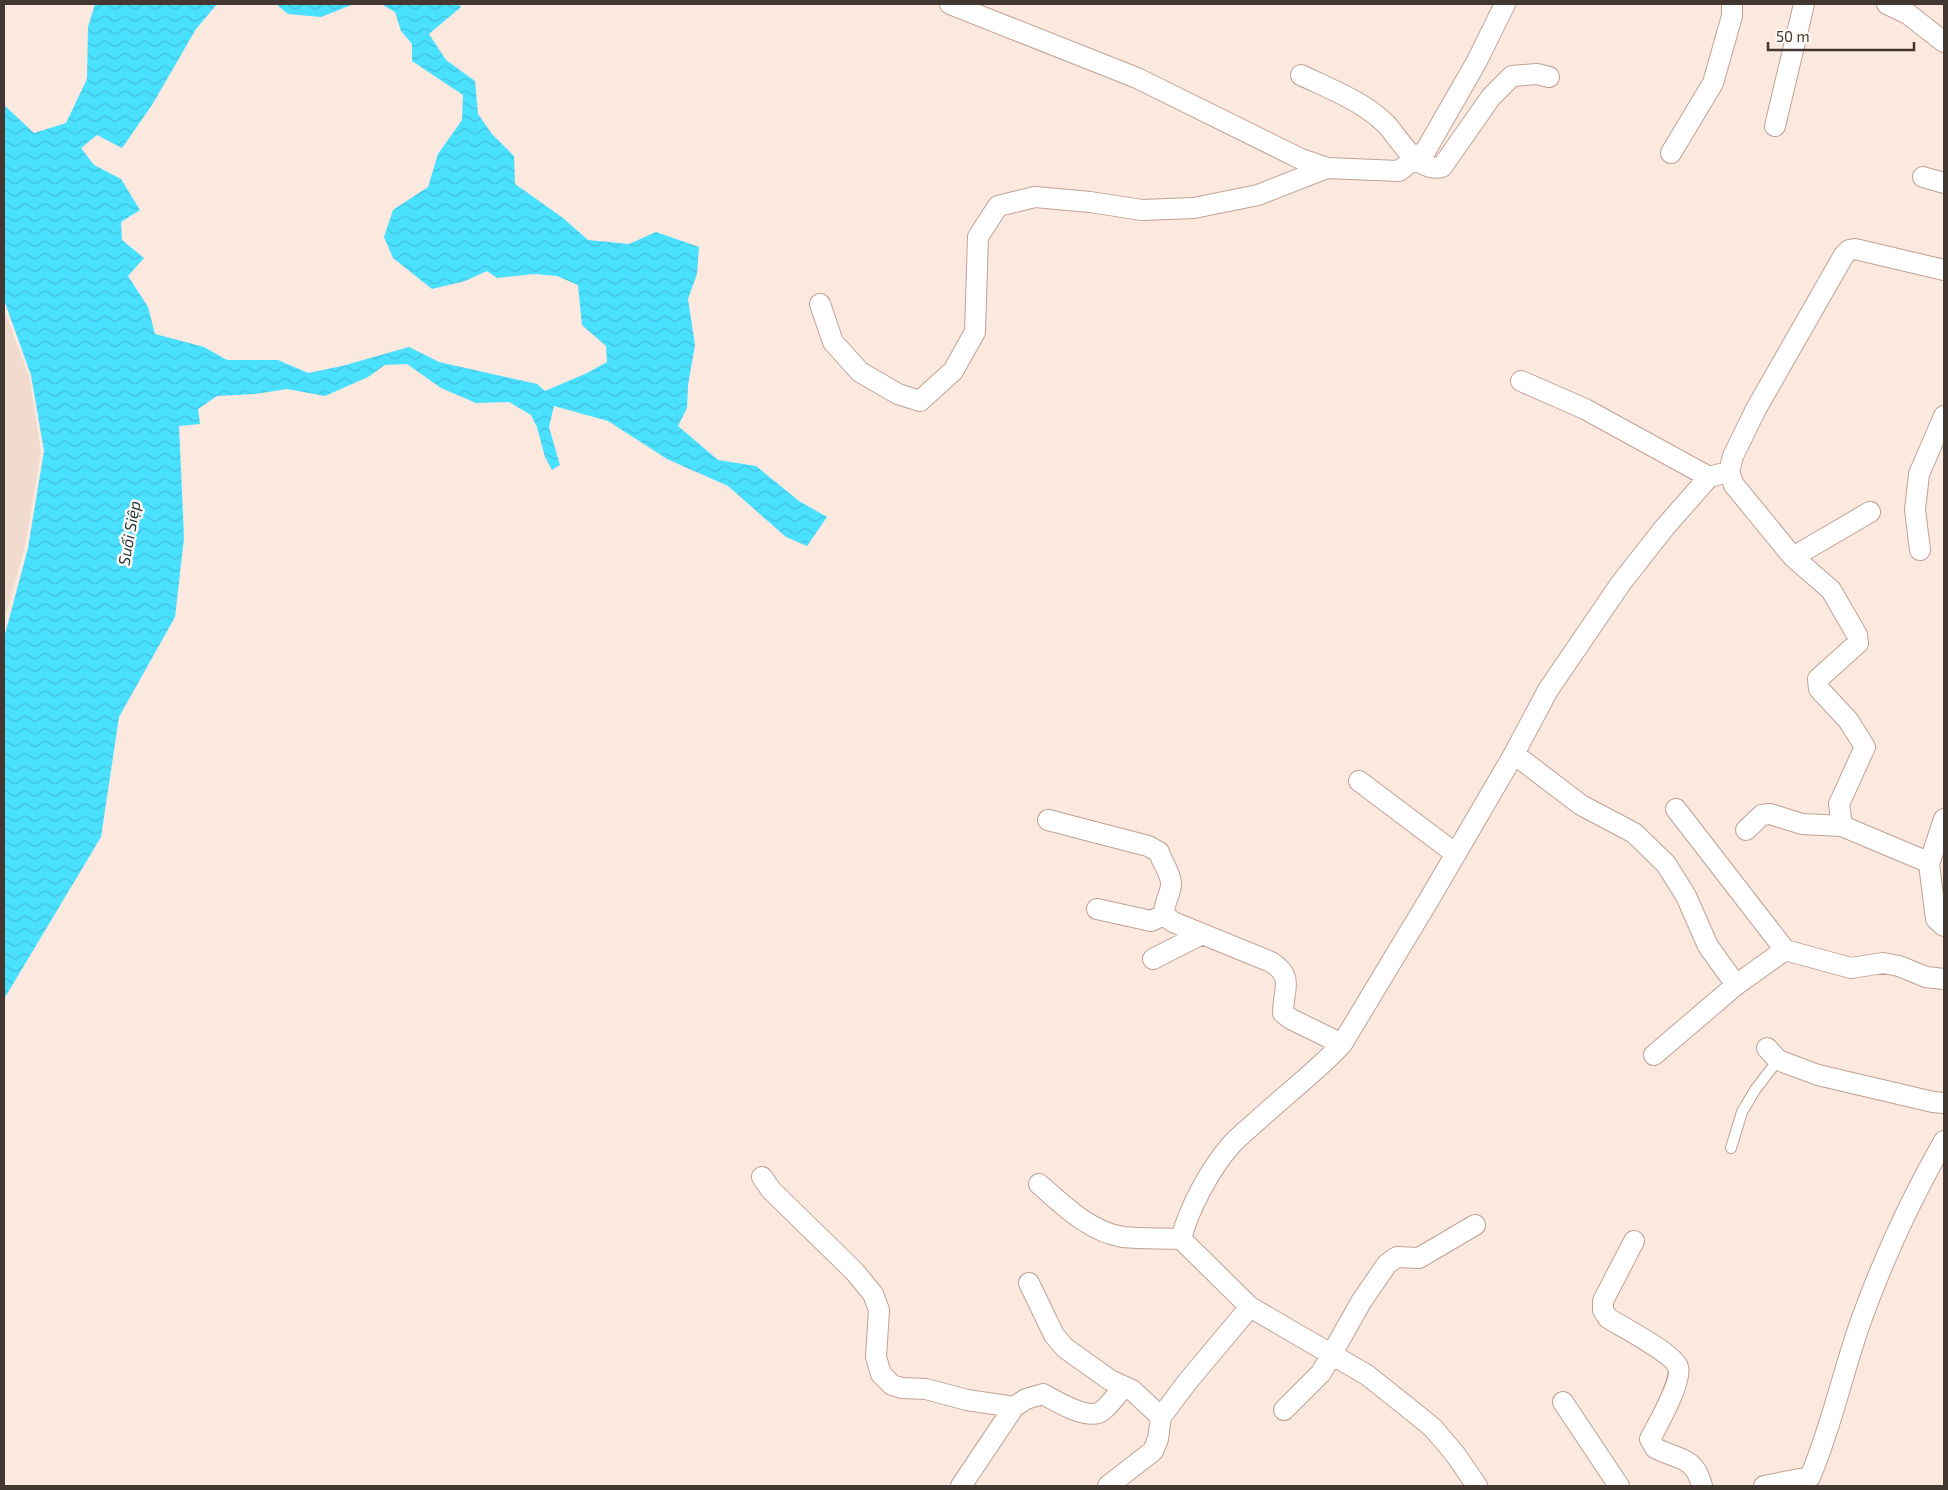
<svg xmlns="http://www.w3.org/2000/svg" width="1948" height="1490" font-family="'Exo 2',sans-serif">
<defs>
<pattern id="water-waves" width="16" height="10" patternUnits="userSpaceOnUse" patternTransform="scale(1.25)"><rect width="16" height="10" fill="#4ae0ff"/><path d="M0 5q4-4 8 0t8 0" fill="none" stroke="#42c1db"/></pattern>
</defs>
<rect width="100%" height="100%" fill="#fbe8df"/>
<path fill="#f0dbce" d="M4 309 29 377 41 451 25 546 4 621Z"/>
<path fill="url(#water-waves)" d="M95 4H217L196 29 152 105 122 148 97 135 81 148 94 165 121 179 140 210 121 222 122 240 144 258 128 276 148 307 155 334 204 347 227 360H278L308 373 342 366 409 347 439 362 537 384 545 391 587 373 607 362 606 346 582 325 578 285 557 276 534 274 497 278 487 271 465 281 432 289 393 258 384 237 393 210 428 187 438 154 462 120 463 95 412 61V44L401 31 395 12 381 4H458L461 7 429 34 446 60 475 81 478 114 492 134 514 156 515 184 563 218 588 240 629 244 656 232 699 247 697 274 688 299 695 345 688 385 687 408 678 426 718 460 756 466 799 501 827 517 807 546 786 537 728 486 667 459 608 421 554 406 549 427 560 465 552 470 545 457 537 427 531 415 509 402 476 403 441 388 407 364 385 365 368 377 325 396 287 389 255 394 217 396 198 409 200 424 179 426 184 538 175 617 119 717 101 837 4 999V638L28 548 44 451 31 375 4 300V105L34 133 66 123 87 79 88 27Z
M276 4H361H354L321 17 288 14Z"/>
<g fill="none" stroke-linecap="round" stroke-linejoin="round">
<g stroke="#c0a293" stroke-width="12">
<path id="lane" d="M1731 1148 1742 1112 1755 1090 1778 1060"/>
</g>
<g stroke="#c0a293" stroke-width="22">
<path id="street" d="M950 4 1137 78 1301 159 1327 168 1399 171 1426 150 1477 61 1505 4
M1887 4 1908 14 1944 42
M1301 75C1322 85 1344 94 1363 106 1371 111 1381 119 1387 125 1400 140 1418 173 1442 167L1491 97 1512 76 1537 74 1549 77
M1775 126 1804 4
M1671 153 1713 83 1732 16V4
M1923 177 1944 183
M1944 270 1855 249 1849 250 1844 255 1756 409 1733 456 1729 472 1734 485 1793 557 1831 590 1857 635 1858 643 1818 679 1819 689 1848 720 1865 747 1839 804 1842 826 1923 860 1929 864 1936 919 1944 926
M820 304 833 342 860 372 898 394 920 401 953 371 975 332 978 237 998 206 1035 197 1090 202 1142 210 1194 208 1258 195 1327 168
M1521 381 1585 409 1709 477 1720 474
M1920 550 1915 510 1919 474 1944 416
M1793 557 1870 512
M1514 754 1581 805 1634 833 1666 864 1686 896 1708 946 1736 985
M1359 781 1456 854
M1676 809 1785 950
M1048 820 1148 846 1159 852C1162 863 1170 871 1171 883 1172 892 1163 903 1164 915L1173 922 1271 962C1295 977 1283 990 1283 1013L1291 1019 1342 1044
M1746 830 1762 815 1770 814 1802 824 1842 826
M1929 864 1944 819
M1097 909 1151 921 1164 915
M1153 959 1200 935
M1767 1048 1778 1060 1818 1075 1933 1102 1944 1103
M1654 1055 1736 985 1785 950 1851 968 1883 963 1899 966 1926 977 1944 979
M762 1177 771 1190 854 1271 873 1294 879 1310 876 1357 881 1374 892 1385 902 1388 926 1389 967 1400 1014 1407
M1039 1184C1063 1205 1090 1232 1123 1237 1142 1239 1162 1238 1181 1239L1250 1307 1367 1375 1416 1414 1433 1428 1455 1454 1477 1486
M1181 1239C1189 1208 1210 1169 1231 1145 1239 1136 1248 1129 1257 1121 1285 1095 1316 1072 1342 1044L1430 898 1514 754 1548 690 1621 583 1665 527 1709 477
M1634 1241 1603 1301V1310L1608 1318C1622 1327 1673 1353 1678 1367 1683 1380 1657 1426 1650 1439L1655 1448C1678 1460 1695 1456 1702 1486
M1029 1283 1054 1335 1065 1348 1110 1380 1132 1390 1161 1417
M1563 1402 1619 1486
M1284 1410 1321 1373 1361 1302 1387 1264 1397 1257 1419 1258 1475 1225
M1810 1477C1832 1426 1843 1370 1862 1318 1884 1257 1912 1197 1944 1141
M961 1486 1014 1407 1026 1399 1043 1394C1056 1401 1088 1421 1102 1411 1110 1405 1117 1394 1124 1387
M1108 1486 1153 1451 1158 1439 1161 1417 1188 1381 1250 1307
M1764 1486 1810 1477"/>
</g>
<use href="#lane" stroke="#fff" stroke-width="10"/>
<use href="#street" stroke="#fff" stroke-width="20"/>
</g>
<g text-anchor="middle" stroke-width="5" stroke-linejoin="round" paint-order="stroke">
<g font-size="16" font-style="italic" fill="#1f373d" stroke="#fff9f5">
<text transform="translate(129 533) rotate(-80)" y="6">Suối Siệp</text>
</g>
</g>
<rect width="1948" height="1490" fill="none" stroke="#433731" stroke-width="10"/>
<path d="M1768 42v8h146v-8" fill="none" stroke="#433731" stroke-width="2.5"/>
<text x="1776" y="42" font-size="15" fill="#433731" stroke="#fff9f5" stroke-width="4" paint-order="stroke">50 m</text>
</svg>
